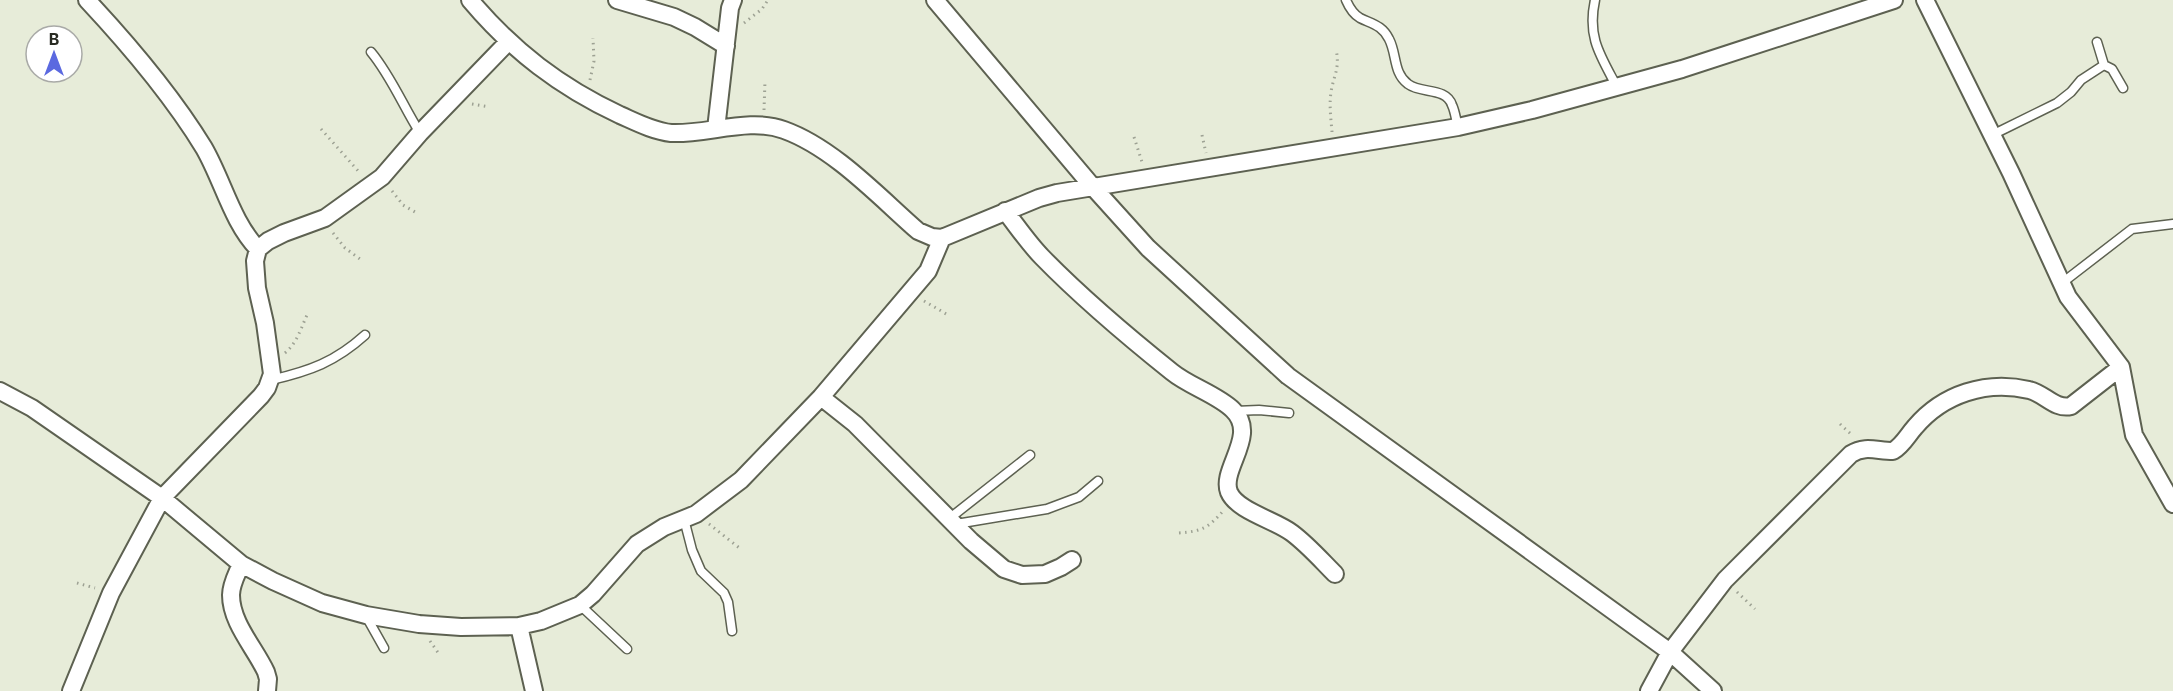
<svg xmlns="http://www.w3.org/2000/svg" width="2173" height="691" font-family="Inter,sans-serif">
<rect width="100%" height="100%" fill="#e7ecd9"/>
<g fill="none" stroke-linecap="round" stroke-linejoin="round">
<g stroke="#5d6151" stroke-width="11">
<path id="service" d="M1346 0C1349 7 1353 14 1360 18 1372 24 1382 25 1389 39 1397 54 1393 73 1408 84 1421 94 1446 87 1452 105 1455 111 1456 120 1458 127
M1595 0C1587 37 1600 55 1617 87
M2097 42 2104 65
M371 52C391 76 403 106 420 133
M1992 135 2057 103 2071 92 2081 80 2104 65 2112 69 2123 88
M2062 283 2132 229 2173 224
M271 380C310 371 335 362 365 335
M1235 411 1259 410 1289 413
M950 518 1030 455
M684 519 692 550 701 571 724 593 728 602 732 631
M956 524 1047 509 1079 497 1098 481
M580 605 627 649
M366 616 384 648"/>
</g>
<g stroke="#5d6151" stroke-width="20">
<path id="minor" d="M87 0C130 46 171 94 204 148 223 181 232 222 258 249
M470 0C513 51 560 87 620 115 636 122 653 131 671 133 706 135 750 117 784 130 834 148 879 197 918 231L932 237 942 238 1039 198 1057 193 1458 127 1532 110 1682 69 1894 0
M617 0 674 17 695 27 726 46
M935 0 1092 186 1148 248 1288 376 1670 652 1713 691
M1925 0 2011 173 2068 297 2121 367 2134 435 2173 504
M716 129 730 8 733 0
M1005 211C1017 226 1029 244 1042 257 1082 298 1127 336 1172 372 1189 386 1218 395 1233 410 1259 435 1220 469 1229 492 1237 511 1275 520 1292 533 1308 545 1321 560 1335 574
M0 391 32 408 162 498 241 564 273 581 322 603 366 615 419 624 461 627 519 626 541 621 580 605 593 594 637 544 664 527 696 514 741 480 821 397 928 271 942 238
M821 397 855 424 971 541 1004 569 1022 575 1045 574 1061 567 1072 560
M241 564C237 574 231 584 231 595 231 623 255 648 266 672L268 679 267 691
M519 626 534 691
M71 691 111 593 162 498 261 396 267 388 272 374 265 323 257 288 255 261 258 249 268 241 284 233 325 218 382 177 420 133 508 42
M1649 691 1670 652 1725 580 1851 454C1865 445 1877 451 1893 451 1903 445 1907 436 1915 427 1943 394 1986 380 2029 390 2044 393 2055 410 2071 406L2121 367"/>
</g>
<path stroke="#9da193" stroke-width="3" stroke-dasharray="1.5 4.5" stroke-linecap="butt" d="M744 23 762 9 768 0
M590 80 594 61 593 38
M472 104 489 107
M764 110 765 81
M321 129 360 173
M1332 132C1331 119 1329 106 1331 92 1334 74 1340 69 1336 49
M1202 135 1206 153
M1134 137 1142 162
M392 191 403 205 415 212
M333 233 345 248 360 259
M924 301 948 315
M285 353C297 343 301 328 307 315
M1840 424 1852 435
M709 524 742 550
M1179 533C1203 531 1208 528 1224 510
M77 583 95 588
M1737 592 1755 609
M430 641 439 654"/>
<use href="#service" stroke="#fff" stroke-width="8"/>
<use href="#minor" stroke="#fff" stroke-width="16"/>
</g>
<g transform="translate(54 54)"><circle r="28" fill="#ffffff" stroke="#a9aaa7" stroke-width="1.5"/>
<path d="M0-4.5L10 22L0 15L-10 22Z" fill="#5b69e0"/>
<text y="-9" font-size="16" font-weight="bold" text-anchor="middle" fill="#282a22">B</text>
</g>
</svg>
